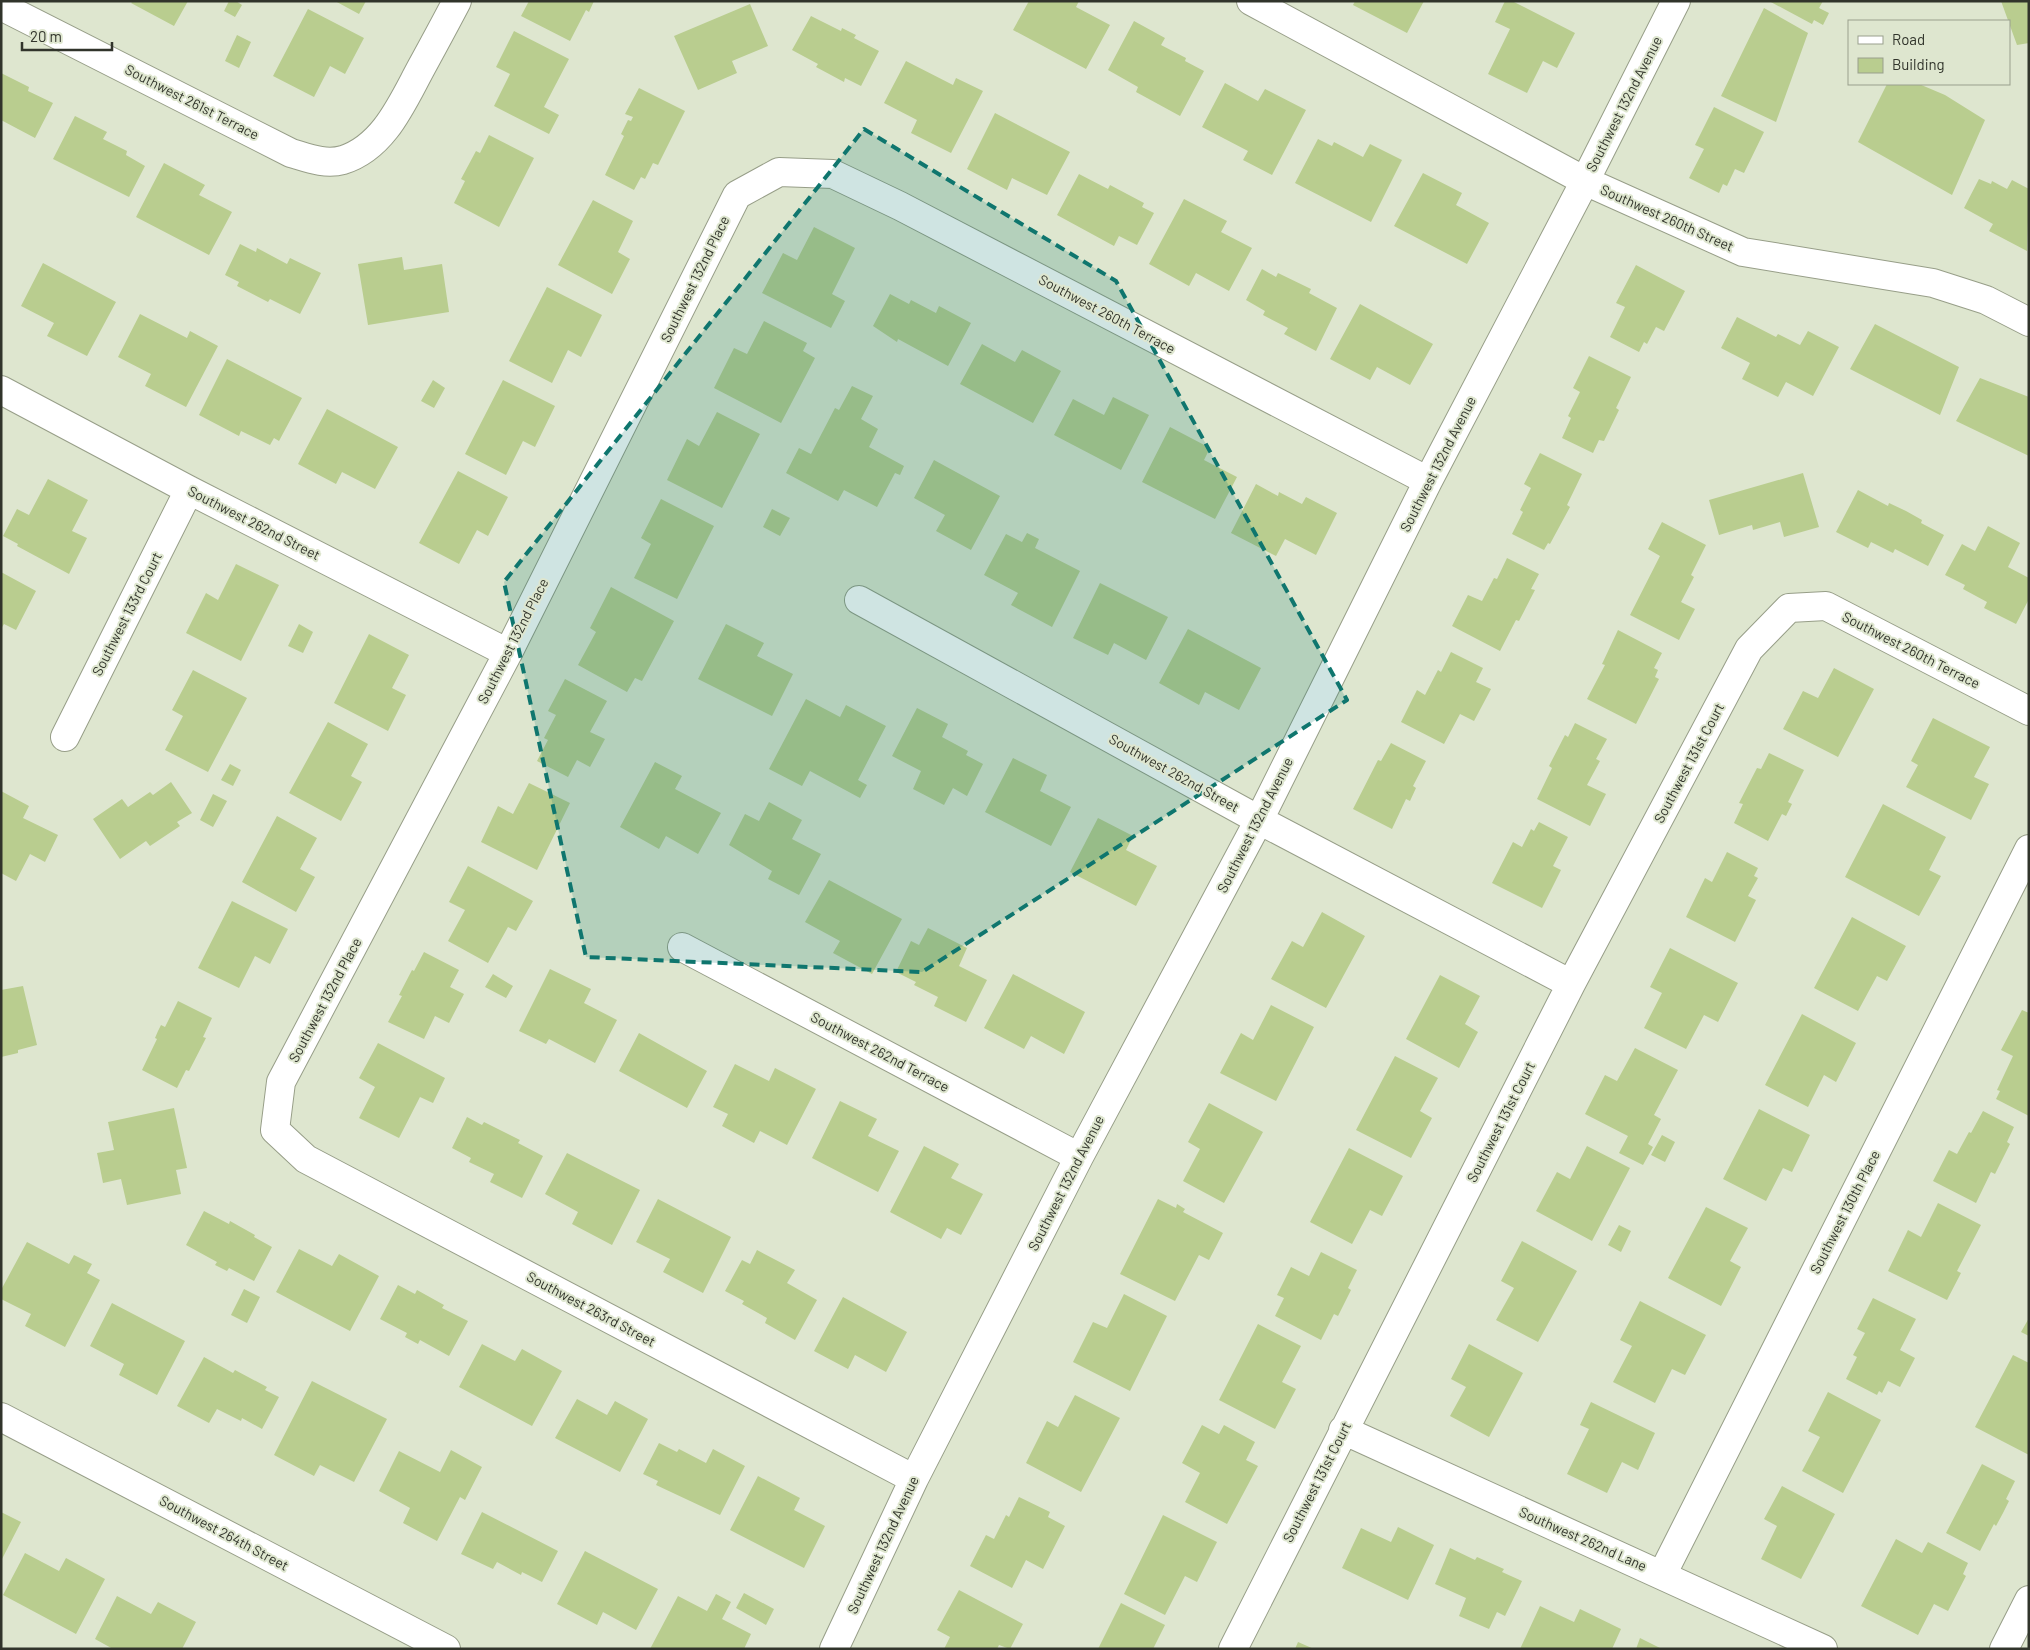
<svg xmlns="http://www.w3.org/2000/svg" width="2030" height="1650" font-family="Barlow,sans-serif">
<rect width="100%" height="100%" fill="#dee6cf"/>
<path fill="#b9cd8f" d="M133 1H188L174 26 131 3Z
M229 1H236L242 5 235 17 224 11Z
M335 1H366L359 14Z
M529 1H594L589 12 586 10 570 41 521 16Z
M1029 1H1079L1076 7 1110 25 1086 69 1013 30Z
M1355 1H1424L1407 33 1353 5Z
M1505 1H1512L1575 33 1557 68 1543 61 1527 93 1488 74 1510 29 1495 22Z
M1769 1H1823L1819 8 1829 13 1823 25 1814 20 1812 24Z
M2001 1H2029V43L2017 45Z
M750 4 768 46 732 61 737 73 698 90 674 36Z
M1764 8 1808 33 1776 122 1721 96Z
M308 9 364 38 345 74 330 66 314 97 273 76Z
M811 16 841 31 842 28 856 35 854 38 879 51 861 86 845 78 844 82 816 67 818 64 792 50Z
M1134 21 1165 38 1161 45 1186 58 1185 61 1204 71 1180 116 1136 92 1138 87 1108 70Z
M514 31 569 59 544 107 559 115 549 134 494 106 510 74 496 67Z
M237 35 251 42 239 68 225 61Z
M906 61 953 85 956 78 983 91 951 153 911 133 917 120 884 103Z
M1 73 29 87 28 91 53 103 35 138 1 120Z
M1225 83 1258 101 1265 89 1306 110 1272 175 1243 160 1248 151 1202 127Z
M1887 84H1919L1945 95 1985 120 1952 195 1858 142Z
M639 88 685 111 658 165 653 163 645 179 641 177 634 190 605 175 624 136 621 134 628 120 631 121 633 117 625 114Z
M1714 107 1764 132 1744 173 1735 169 1727 186 1723 184 1719 193 1689 178 1704 149 1695 145Z
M995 113 1070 152 1047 195 1012 178 1007 190 967 169Z
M75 116 107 132 103 139 127 151 126 155 145 166 129 197 53 159Z
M489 135 534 158 499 227 454 203 465 181 461 179 476 151 480 153Z
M1318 139 1332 146 1334 142 1363 157 1370 144 1402 160 1371 222 1295 183Z
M164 163 205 185 199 195 232 212 209 255 136 217Z
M1423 173 1462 193 1456 205 1489 223 1467 264 1394 226Z
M1079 174 1108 189 1110 185 1144 203 1142 207 1154 213 1137 245 1119 236 1114 246 1057 215Z
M1979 179 1991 184 1992 181 2007 189 2012 180 2029 189 2027 251 1989 231 1993 224 1964 208Z
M1184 199 1227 221 1221 232 1252 248 1229 291 1196 273 1189 286 1149 264Z
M593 200 633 221 618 252 630 259 612 294 558 265Z
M814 227 855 248 832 294 845 301 831 328 762 293 783 253 797 260Z
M240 244 256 252 257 248 287 264 290 258 321 273 300 314 270 299 268 302 237 286 239 282 225 275Z
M402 257 404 270 442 264 449 312 368 325 358 264Z
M43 263 116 302 87 356 47 336 54 323 21 306Z
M1636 265 1685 291 1664 331 1656 327 1647 344 1644 342 1639 352 1610 337 1625 307 1616 303Z
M1262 269 1276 277 1278 273 1311 289 1309 293 1337 308 1316 351 1284 334 1288 328 1263 315 1265 311 1246 300Z
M547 287 602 315 581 357 568 350 552 383 509 361Z
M890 294 909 304 911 300 936 313 939 306 971 323 948 366 898 339 897 342 873 326Z
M1360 304 1433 344 1410 385 1377 367 1370 380 1330 359Z
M140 314 187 338 190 331 218 346 186 407 145 386 151 374 118 357Z
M1737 317 1776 337 1778 334 1800 345 1808 331 1839 347 1813 396 1786 382 1778 397 1742 379 1750 363 1721 348Z
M764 321 807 343 803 351 815 358 781 423 714 388 734 348 747 354Z
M1875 324 1959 367 1940 415 1850 369Z
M982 344 1015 362 1022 350 1061 371 1033 423 960 384Z
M1589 356 1631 377 1616 408 1619 410 1604 441 1599 440 1593 453 1562 438 1571 418 1568 416 1580 392 1573 388Z
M227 359 302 398 279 441 274 438 270 445 241 431 239 436 199 415Z
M1980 378 2029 397V456L1956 421Z
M433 380 445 388 434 408 421 401Z
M503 380 555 406 535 447 523 441 506 475 465 454Z
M852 386 873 396 861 419 878 429 869 447 904 466 900 475 895 473 877 507 844 490 838 501 786 473 799 448 811 454 835 408 839 410Z
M1113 397 1149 415 1121 470 1054 435 1073 399 1104 415Z
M327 409 398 447 375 489 342 472 336 484 298 464Z
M717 412 760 434 722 508 667 480 687 439 699 446Z
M1170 427 1210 448 1204 460 1237 477 1215 519 1142 482Z
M1540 453 1582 474 1567 505 1570 507 1550 544 1548 543 1544 550 1512 534 1523 512 1520 510 1531 488 1524 484Z
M934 460 1000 496 971 550 936 531 945 515 914 498Z
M458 471 508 497 488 536 477 530 459 564 419 543Z
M1803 473 1819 527 1784 537 1780 522 1753 530 1752 525 1719 535 1709 500Z
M48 479 88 500 72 531 87 538 69 574 17 546 18 544 3 536 17 509 29 515Z
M1256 484 1278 496 1279 492 1302 504 1306 497 1337 513 1316 555 1285 539 1276 556 1231 533Z
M1858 490 1888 506 1889 503 1906 511 1922 520 1921 523 1944 535 1928 566 1895 549 1893 553 1871 542 1868 548 1836 532Z
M661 499 714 526 677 599 634 578 651 544 641 538Z
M772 509 790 518 780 536 763 527Z
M1662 522 1706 545 1691 575 1694 577 1681 602 1695 609 1679 640 1630 615 1660 556 1648 549Z
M1988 526 2020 543 2008 567 2029 578V599L2016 624 1984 608 1987 602 1963 589 1965 585 1945 575 1962 544 1975 551Z
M1027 533 1039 539 1035 548 1080 571 1052 627 1011 605 1018 593 984 575 1006 534 1022 542Z
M1507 558 1539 574 1531 589 1535 590 1519 621 1516 620 1500 651 1452 626 1468 595 1482 601 1494 578 1497 579Z
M236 564 279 585 241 661 186 633 206 593 218 600Z
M1 572 36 591 16 630 4 624 1 629Z
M1100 583 1168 617 1146 660 1114 643 1108 655 1073 638Z
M611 587 674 621 642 681 635 678 627 692 578 665 596 632 590 628Z
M299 624 313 632 303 653 288 646Z
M726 624 764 643 757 656 793 674 772 716 698 679Z
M1188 629 1261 668 1239 710 1205 692 1199 705 1159 683Z
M1618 630 1662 653 1654 668 1658 670 1655 677 1659 679 1636 724 1587 699 1605 665 1602 664Z
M369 634 409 655 392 688 406 695 388 731 334 703Z
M1451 652 1483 668 1476 682 1491 689 1474 721 1460 714 1444 744 1401 722 1417 690 1425 695 1438 670 1441 672Z
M1834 668 1874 689 1838 757 1783 729 1803 691 1818 698Z
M193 670 247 698 208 772 165 750 183 716 172 710Z
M565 679 607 701 590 732 605 739 590 767 577 760 568 777 537 761 548 740 544 738 556 715 548 711Z
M806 699 840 717 846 705 886 726 858 780 867 785 860 798 810 771 802 786 769 769Z
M917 708 948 724 942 737 968 751 966 755 983 764 967 796 953 788 944 805 913 789 921 771 892 756Z
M1933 718 1990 747 1974 777 1989 784 1971 820 1906 787 1918 765 1911 761Z
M328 722 368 744 351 776 362 782 341 821 289 793Z
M1575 723 1607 739 1596 759 1600 761 1587 785 1606 794 1590 826 1537 799 1552 768 1549 766 1565 735 1568 737Z
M1391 743 1426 761 1413 786 1416 788 1410 801 1406 799 1392 829 1353 809 1378 760 1381 761Z
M1769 753 1804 770 1788 802 1792 804 1786 816 1782 814 1768 841 1734 823 1743 804 1739 803 1757 768 1761 769Z
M1013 758 1047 775 1040 791 1071 807 1051 846 985 812Z
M655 762 682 776 675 789 721 813 698 854 666 836 659 849 620 827Z
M230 764 241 770 233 786 221 780Z
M171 782 192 813 177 822 180 826 150 846 146 841 120 859 93 819 122 799 128 807 150 792 153 795Z
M529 783 570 803 537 870 481 842 498 806 513 814Z
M1 791 29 806 23 818 58 835 45 862 30 854 16 881 1 873Z
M213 794 227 801 213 827 200 820Z
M769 802 802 820 792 839 821 854 799 895 768 879 772 871 729 845 745 814 759 821Z
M1883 804 1946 837 1929 870 1941 876 1919 916 1845 877Z
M277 816 317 838 300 869 315 877 296 912 242 882Z
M1098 818 1133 836 1126 850 1157 866 1136 906 1070 872Z
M1539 822 1568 837 1553 866 1561 870 1542 908 1492 883 1513 842 1522 847 1531 829 1534 831Z
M1727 852 1758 868 1754 876 1758 878 1748 896 1756 900 1735 942 1686 917 1705 878 1712 882Z
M468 866 533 901 516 931 508 927 488 963 448 941 465 910 449 902Z
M829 880 902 919 872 974 833 953 840 941 805 922Z
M232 901 288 929 270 964 255 956 239 988 198 968Z
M1322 912 1365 936 1326 1008 1271 979 1292 941 1303 947Z
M1852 917 1906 946 1887 981 1877 976 1858 1011 1814 988Z
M928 928 967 948 959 966 987 980 966 1022 934 1006 938 997 914 985 916 982 896 972 911 941 919 945Z
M1670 948 1738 983 1718 1022 1704 1015 1686 1049 1644 1028 1662 993 1650 987Z
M424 952 459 970 450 987 464 994 449 1023 435 1016 424 1039 388 1022 402 996 399 995 412 970 414 971Z
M550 969 591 989 584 1003 617 1020 595 1063 549 1039 546 1044 519 1031Z
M493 974 513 986 506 998 485 987Z
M1013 974 1085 1012 1064 1054 1031 1036 1024 1049 984 1028Z
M1440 975 1480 996 1465 1024 1478 1032 1459 1068 1406 1039Z
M23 986 37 1045 18 1050V1053L1 1057V990Z
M178 1001 212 1018 203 1037 206 1038 189 1071 186 1070 177 1088 142 1070 157 1039 155 1038 158 1031 161 1025 165 1027Z
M1271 1005 1314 1027 1276 1101 1220 1073 1241 1033 1253 1040Z
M2022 1010 2029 1013V1116L1996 1099 2000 1091 1997 1090 2013 1056 2001 1050Z
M1802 1014 1856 1043 1836 1082 1824 1075 1808 1107 1765 1085Z
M639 1033 707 1071 687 1108 619 1071Z
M378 1043 445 1078 433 1103 420 1097 399 1138 359 1118 375 1087 359 1078Z
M1635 1048 1678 1070 1654 1115 1661 1119 1648 1144 1653 1147 1643 1165 1619 1153 1628 1136 1585 1114 1605 1075 1617 1081Z
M1395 1056 1438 1078 1420 1111 1432 1118 1411 1158 1356 1130Z
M735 1064 769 1081 775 1068 816 1089 787 1145 760 1131 754 1143 722 1126 728 1114 713 1107Z
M840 1101 877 1119 868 1136 899 1151 878 1192 812 1158Z
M1209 1103 1263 1132 1224 1203 1183 1181 1200 1149 1188 1142Z
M174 1108 187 1168 176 1170 181 1194 127 1205 121 1179 103 1183 97 1153 114 1150 108 1122Z
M1759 1109 1810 1135 1792 1172 1783 1168 1766 1201 1723 1179Z
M1983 1111 2014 1127 2007 1142 2010 1144 1995 1174 1991 1172 1976 1203 1933 1181 1949 1150 1957 1154 1969 1132 1971 1133Z
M467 1117 482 1125 484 1122 520 1140 518 1143 543 1156 522 1198 490 1182 494 1174 469 1162 471 1158 452 1148Z
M1662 1135 1675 1142 1665 1162 1651 1155Z
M924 1146 959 1164 951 1178 983 1194 961 1235 947 1228 941 1239 890 1212Z
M1587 1146 1630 1168 1592 1241 1536 1211 1557 1172 1570 1179Z
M1349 1148 1403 1176 1382 1216 1370 1210 1352 1244 1310 1222Z
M567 1153 640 1190 612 1245 572 1224 578 1212 545 1194Z
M658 1199 731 1237 703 1293 663 1272 670 1259 636 1242Z
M1158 1199 1176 1208 1177 1204 1185 1209 1183 1212 1223 1233 1209 1260 1199 1255 1175 1301 1120 1274Z
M1938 1203 1981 1225 1957 1271 1961 1273 1947 1300 1888 1271 1908 1230 1921 1237Z
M1706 1207 1748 1228 1730 1261 1741 1267 1721 1306 1668 1278Z
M204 1211 229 1224 230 1221 255 1235 254 1237 272 1247 254 1281 229 1268 227 1271 215 1265 217 1262 186 1245Z
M1619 1225 1631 1231 1621 1252 1608 1245Z
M1522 1241 1577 1271 1538 1342 1496 1320 1514 1288 1501 1281Z
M27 1242 69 1264 74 1255 92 1264 87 1273 100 1280 65 1347 25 1326 31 1314 1 1299V1290Z
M299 1249 332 1266 339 1254 379 1276 350 1331 276 1292Z
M757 1250 795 1270 787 1283 817 1300 795 1340 765 1323 767 1318 742 1304 744 1301 725 1291 742 1260 750 1264Z
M1321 1252 1357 1270 1348 1288 1351 1290 1338 1316 1334 1314 1321 1340 1275 1316 1284 1298 1277 1295 1291 1267 1309 1276Z
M398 1285 415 1294 417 1290 444 1305 442 1308 468 1321 449 1356 420 1340 418 1344 405 1337 407 1333 380 1319Z
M244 1289 260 1297 247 1323 231 1315Z
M1124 1294 1167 1316 1130 1391 1073 1362 1093 1322 1107 1328Z
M843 1297 907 1332 886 1372 855 1355 848 1369 814 1351Z
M1873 1298 1916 1319 1900 1350 1915 1358 1900 1387 1888 1381 1882 1393 1879 1391 1877 1395 1846 1379 1857 1357 1853 1355 1865 1333 1857 1329Z
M1640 1301 1706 1335 1685 1375 1672 1369 1655 1403 1613 1382 1632 1346 1620 1340Z
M112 1303 185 1341 157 1395 119 1375 124 1364 90 1346Z
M2029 1318V1336L2021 1332Z
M1258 1324 1301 1346 1282 1382 1296 1389 1275 1429 1219 1400Z
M482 1344 515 1361 522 1349 562 1371 532 1426 459 1387Z
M1469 1344 1523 1373 1489 1437 1450 1416 1466 1387 1451 1379Z
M2013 1355 2029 1363V1455L1975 1427Z
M204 1357 233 1373 235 1370 267 1387 265 1390 279 1397 262 1429 242 1418 241 1421 217 1409 209 1423 177 1406Z
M312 1381 387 1419 354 1482 320 1465 314 1476 274 1455Z
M1828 1392 1881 1420 1843 1493 1802 1471 1820 1437 1808 1431Z
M1075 1395 1120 1418 1081 1492 1026 1463 1047 1421 1058 1427Z
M577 1399 607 1415 615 1401 648 1419 620 1472 555 1438Z
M1591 1402 1655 1433 1638 1470 1622 1462 1607 1493 1567 1474 1589 1429 1580 1425Z
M1202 1425 1219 1434 1224 1425 1255 1442 1246 1460 1258 1466 1227 1524 1185 1502 1200 1473 1182 1463Z
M659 1443 677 1452 679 1449 706 1463 713 1449 745 1466 720 1515 656 1485 658 1481 643 1474Z
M451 1450 482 1467 465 1500 460 1497 437 1541 403 1523 410 1508 379 1491 399 1451 440 1472Z
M1982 1464 2015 1481 2006 1499 2009 1501 2003 1513 1996 1526 1994 1524 1980 1551 1946 1533Z
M758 1476 800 1498 794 1510 825 1526 804 1568 730 1530Z
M1782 1486 1835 1514 1801 1579 1761 1559 1777 1526 1764 1519Z
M1019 1497 1050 1512 1048 1517 1065 1526 1043 1569 1026 1560 1012 1588 970 1566 986 1535 994 1539 1006 1515 1009 1517Z
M1 1512 21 1522 1 1561Z
M482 1512 558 1551 542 1582 522 1572 521 1575 497 1562 493 1569 461 1554Z
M1163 1515 1217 1542 1197 1582 1185 1576 1165 1615 1124 1594Z
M1398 1527 1434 1545 1408 1600 1342 1568 1361 1528 1391 1542Z
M1896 1539 1922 1553 1928 1542 1968 1563 1963 1574 1966 1576 1948 1611 1934 1604 1918 1635 1861 1606Z
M1450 1548 1475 1560 1477 1557 1504 1569 1502 1572 1522 1581 1505 1616 1497 1612 1489 1629 1459 1616 1466 1598 1435 1584Z
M585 1551 658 1589 636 1630 603 1612 597 1625 557 1604Z
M25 1553 59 1571 66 1558 105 1579 76 1634 3 1595Z
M959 1590 1023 1624 1010 1649 999 1645 997 1649H944L950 1637 937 1630Z
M744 1593 774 1609 766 1625 736 1608Z
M716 1594 731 1602 722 1619 751 1634 744 1649H650L678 1596 707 1611Z
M117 1596 151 1614 158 1602 196 1622 182 1649H113L95 1639Z
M1121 1603 1165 1625 1153 1649H1098Z
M1540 1606 1574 1622 1580 1609 1621 1629 1612 1649H1520Z
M1640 1638 1662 1649H1636Z
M1298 1642 1314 1649H1295Z"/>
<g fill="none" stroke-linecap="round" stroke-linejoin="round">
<g stroke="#979e88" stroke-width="30">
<path id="minor" d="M1251 1 1585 181 1743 252 1933 283 1986 300 2029 322
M1 6 291 153C308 158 325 165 343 160 384 147 402 103 421 68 433 46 445 24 457 1
M1 390 189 490 508 653
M859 600 1259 820 1571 984
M65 737 189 490
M682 947 1079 1157
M1 1417 446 1649
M1343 1430 1823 1649
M914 1479 306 1159 275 1130 281 1082 508 653 737 195 779 172 833 174 900 206 1428 481
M1662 1575 2029 849
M834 1649 914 1479 1079 1157 1259 820 1428 481 1585 181 1676 1
M1233 1649 1571 984 1749 649 1789 608 1826 606 2029 711
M2004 1649 2029 1600"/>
</g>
<use href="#minor" stroke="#fff" stroke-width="28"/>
</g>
<path fill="#0f766e" fill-opacity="0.2" stroke="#0f766e" stroke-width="4" stroke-dasharray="10 6" stroke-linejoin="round" d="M864 129 1116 281 1347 700 922 972 586 957 504 582Z"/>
<g text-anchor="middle" stroke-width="4" stroke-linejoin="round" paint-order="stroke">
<g font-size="14" fill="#31342b" stroke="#dee6cf">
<text transform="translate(192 102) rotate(27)" y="5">Southwest 261st Terrace</text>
<text transform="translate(1624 104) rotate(-63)" y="5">Southwest 132nd Avenue</text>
<text transform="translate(1667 218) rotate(24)" y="5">Southwest 260th Street</text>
<text transform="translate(695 279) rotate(-64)" y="5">Southwest 132nd Place</text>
<text transform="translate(1107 314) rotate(28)" y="5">Southwest 260th Terrace</text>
<text transform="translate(1438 464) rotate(-63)" y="5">Southwest 132nd Avenue</text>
<text transform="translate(254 523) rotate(27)" y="5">Southwest 262nd Street</text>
<text transform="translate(127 614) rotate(-63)" y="5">Southwest 133rd Court</text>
<text transform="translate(513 641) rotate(-63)" y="5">Southwest 132nd Place</text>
<text transform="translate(1911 650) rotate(27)" y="5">Southwest 260th Terrace</text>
<text transform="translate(1689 763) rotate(-62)" y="5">Southwest 131st Court</text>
<text transform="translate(1174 773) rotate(29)" y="5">Southwest 262nd Street</text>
<text transform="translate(1255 825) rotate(-63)" y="5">Southwest 132nd Avenue</text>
<text transform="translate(325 1000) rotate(-62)" y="5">Southwest 132nd Place</text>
<text transform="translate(880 1052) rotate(28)" y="5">Southwest 262nd Terrace</text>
<text transform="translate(1501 1122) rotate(-63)" y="5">Southwest 131st Court</text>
<text transform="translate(1066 1183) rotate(-63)" y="5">Southwest 132nd Avenue</text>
<text transform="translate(1845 1212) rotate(-63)" y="5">Southwest 130th Place</text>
<text transform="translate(591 1309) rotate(28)" y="5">Southwest 263rd Street</text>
<text transform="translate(1317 1482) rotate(-63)" y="5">Southwest 131st Court</text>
<text transform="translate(224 1533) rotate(28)" y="5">Southwest 264th Street</text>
<text transform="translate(1583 1539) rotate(24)" y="5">Southwest 262nd Lane</text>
<text transform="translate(883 1545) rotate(-65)" y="5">Southwest 132nd Avenue</text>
</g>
</g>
<rect width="2030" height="1650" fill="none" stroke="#31342b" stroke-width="5"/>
<rect x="1848" y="20" width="162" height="65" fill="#dee6cf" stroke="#999f8d"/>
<rect x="1858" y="36" width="25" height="8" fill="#ffffff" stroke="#999f8d"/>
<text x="1892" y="45" font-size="15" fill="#31342b">Road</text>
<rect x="1858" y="58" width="25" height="15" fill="#b9cd8f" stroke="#999f8d"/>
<text x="1892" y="70" font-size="15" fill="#31342b">Building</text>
<path d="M22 42v8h90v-8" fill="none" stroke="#31342b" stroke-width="2.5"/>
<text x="30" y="42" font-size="15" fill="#31342b" stroke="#dee6cf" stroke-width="4" paint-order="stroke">20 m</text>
</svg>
